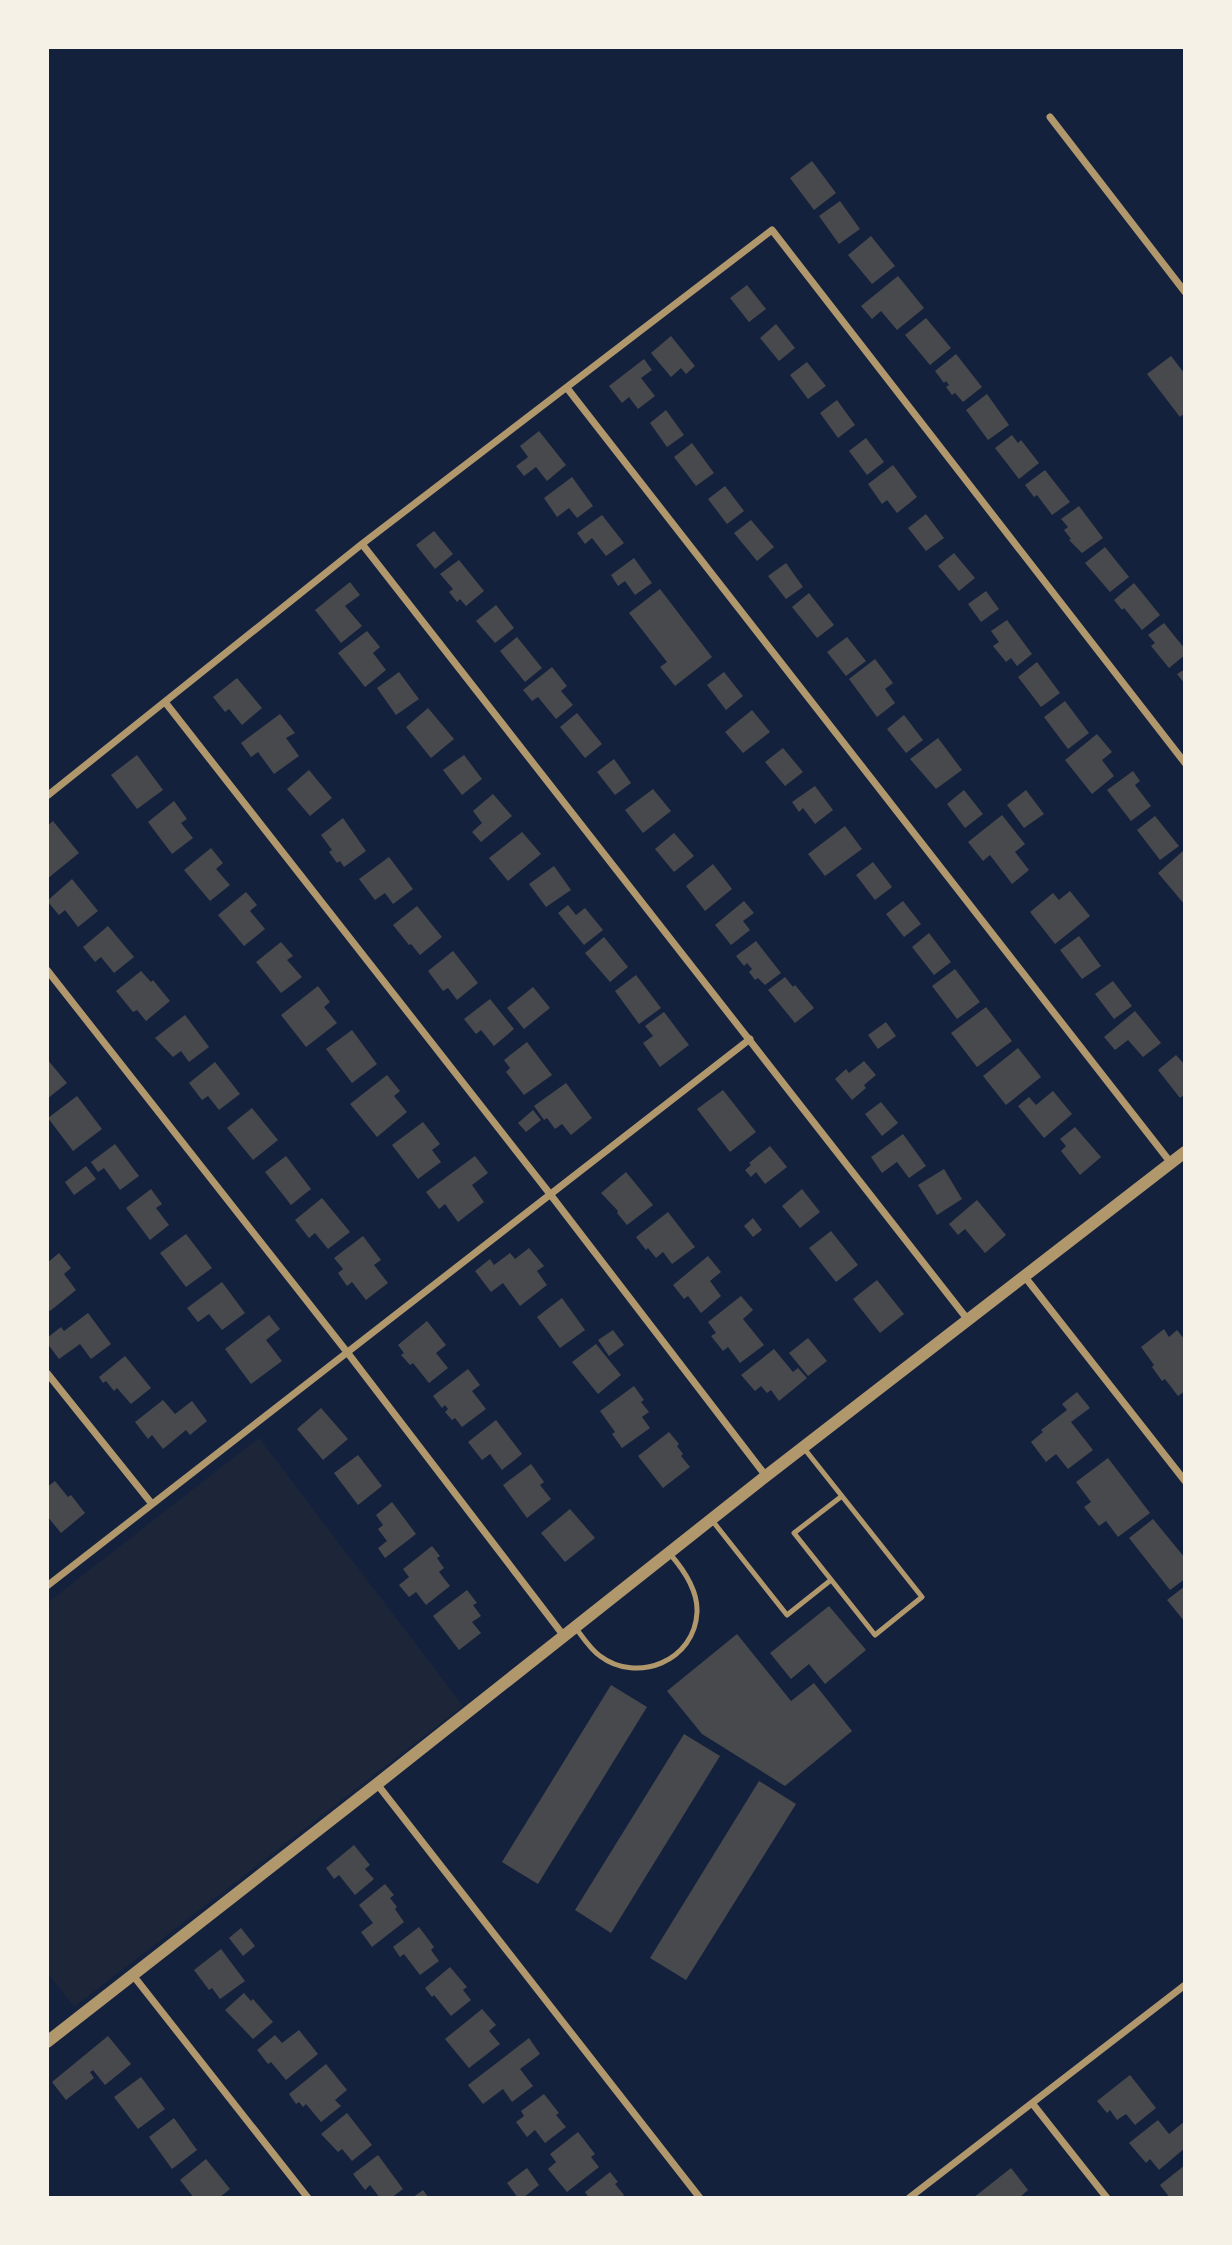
<svg xmlns="http://www.w3.org/2000/svg" width="1232" height="2245" font-family="'PT Sans',sans-serif">
<rect width="100%" height="100%" fill="#14213d"/>
<path fill="#1d2539" d="M259 1438 463 1706 74 2007 47 1972V1603Z"/>
<path fill="#48494c" d="M812 161 836 193 814 210 790 178Z
M840 201 860 229 839 244 819 216Z
M871 236 895 266 872 284 848 255Z
M898 276 924 308 897 330 881 311 872 319 861 306Z
M747 285 766 309 749 322 730 298Z
M926 318 951 348 930 365 905 335Z
M776 324 795 348 779 361 760 338Z
M671 336 695 366 686 374 681 368 671 377 651 353Z
M956 354 982 387 963 402 955 393 952 395 946 387 949 385 946 381 944 383 935 371Z
M1171 356 1185 374V413L1180 417 1147 374Z
M644 359 652 370 641 378 655 396 638 409 629 397 622 403 609 386Z
M807 362 826 386 808 399 790 375Z
M987 394 1009 425 988 440 966 410Z
M837 400 855 425 838 438 820 413Z
M666 410 684 435 667 447 650 423Z
M539 431 566 465 547 481 536 467 524 476 516 466 528 457 520 446Z
M1012 435 1018 443 1021 440 1039 463 1019 479 995 448Z
M866 438 884 462 867 475 849 451Z
M692 443 714 473 696 486 674 457Z
M893 465 917 497 897 513 887 500 882 504 868 484Z
M1045 470 1070 502 1052 515 1037 495 1034 497 1025 485Z
M572 477 593 506 577 518 569 508 557 517 544 498Z
M725 486 744 511 727 524 708 499Z
M1079 506 1103 538 1082 553 1069 540 1071 539 1064 530 1068 527 1061 519Z
M926 514 944 538 926 551 908 528Z
M602 515 624 543 606 556 592 538 585 544 577 533Z
M751 520 774 547 757 561 734 533Z
M434 531 453 554 435 569 416 545Z
M1105 547 1129 577 1110 592 1085 563Z
M954 553 975 578 959 591 938 566Z
M634 558 652 583 635 595 625 581 618 586 611 575Z
M459 560 484 591 466 606 460 599 457 602 449 592 453 589 440 574Z
M786 563 803 587 786 599 768 576Z
M350 582 360 595 345 606 362 626 341 643 315 610Z
M1134 583 1160 615 1142 630 1124 608 1122 610 1114 600Z
M660 589 712 657 675 686 660 667 667 662 629 613Z
M986 591 999 609 981 622 968 604Z
M809 593 834 625 817 638 792 607Z
M496 605 514 628 495 643 476 621Z
M1007 620 1032 654 1017 666 1011 658 1006 662 993 646 999 642 991 631Z
M1164 623 1185 649V655L1169 668 1151 646 1155 643 1148 635Z
M367 631 380 647 373 653 386 670 365 687 338 653Z
M517 637 542 668 525 682 500 651Z
M847 637 866 661 846 676 827 652Z
M875 659 893 683 885 689 895 703 877 717 849 679Z
M1037 662 1060 693 1041 707 1018 677Z
M552 667 567 686 561 691 573 705 556 719 538 697 532 701 523 690Z
M1185 669V684L1177 674Z
M399 672 419 699 396 715 377 688Z
M724 672 743 696 726 710 707 685Z
M237 678 262 708 242 725 229 709 225 712 213 697Z
M1065 701 1089 733 1068 749 1044 717Z
M428 708 454 739 431 758 406 727Z
M752 710 770 732 743 753 725 732Z
M577 713 602 744 585 758 560 727Z
M280 714 295 733 286 738 299 756 274 774 258 752 251 757 241 743Z
M904 715 923 740 906 753 887 729Z
M1097 734 1112 752 1102 760 1114 776 1092 794 1065 760Z
M938 738 962 770 936 789 910 759Z
M783 748 803 772 785 786 765 762Z
M137 755 163 790 137 809 111 775Z
M464 755 482 779 462 795 443 770Z
M614 759 631 783 615 795 597 772Z
M309 770 332 798 310 816 287 789Z
M1133 771 1140 781 1135 785 1151 806 1131 821 1107 790Z
M815 786 833 810 815 824 803 808 799 812 792 802Z
M653 789 671 811 643 833 625 810Z
M964 790 983 814 965 828 947 804Z
M1026 790 1044 814 1024 828 1007 805Z
M493 794 512 816 481 842 472 832 482 823 473 811Z
M174 801 187 819 181 823 193 838 172 854 148 822Z
M1002 815 1025 844 1015 852 1029 870 1012 884 990 855 983 861 968 842Z
M1155 816 1179 846 1160 860 1137 830Z
M343 818 366 851 344 867 340 861 337 863 329 852 332 850 321 835Z
M53 821 79 853 47 879V826Z
M845 826 862 849 825 876 808 854Z
M522 832 541 854 508 881 489 858Z
M674 833 694 856 674 872 655 849Z
M211 848 223 863 216 869 230 885 210 901 184 870Z
M1183 851 1185 852V905L1158 873Z
M389 857 413 889 393 904 385 893 375 900 359 879Z
M873 862 892 887 875 900 856 875Z
M713 864 732 889 705 911 686 886Z
M554 866 571 890 546 907 529 884Z
M72 879 98 911 78 927 65 910 59 915 47 901Z
M1070 891 1090 916 1055 944 1030 912 1053 893 1059 900Z
M246 892 257 905 250 911 265 929 244 946 218 915Z
M744 901 754 913 743 921 750 930 731 945 715 925Z
M903 901 921 924 904 937 886 914Z
M568 905 576 915 585 908 603 930 584 945 558 913Z
M417 906 442 937 420 955 411 944 409 945 393 925Z
M108 926 134 957 114 973 101 957 95 962 83 947Z
M929 933 951 962 934 975 912 947Z
M1079 936 1101 966 1082 979 1060 950Z
M604 937 628 967 610 982 585 953Z
M756 941 781 973 765 985 758 978 755 980 749 972 752 969 747 963 744 966 736 956Z
M281 942 293 956 287 960 302 977 281 993 256 962Z
M453 951 478 983 457 1000 448 988 443 991 428 971Z
M955 969 980 1002 957 1019 932 986Z
M141 971 151 982 153 980 170 1001 146 1021 137 1010 133 1012 116 991Z
M636 975 661 1008 639 1024 615 991Z
M785 977 793 987 795 985 814 1008 795 1023 768 990Z
M1113 981 1132 1006 1114 1019 1095 994Z
M318 986 330 1002 324 1007 337 1023 306 1047 281 1015Z
M533 987 550 1008 524 1029 507 1008Z
M490 999 514 1029 494 1046 481 1030 476 1034 464 1019Z
M986 1007 1012 1041 977 1067 951 1033Z
M1135 1011 1161 1043 1143 1057 1128 1040 1115 1050 1104 1037Z
M664 1012 689 1045 660 1067 643 1043 653 1036 645 1026Z
M185 1015 209 1047 189 1062 181 1051 173 1057 155 1038Z
M886 1022 896 1036 878 1049 868 1035Z
M352 1030 377 1064 352 1083 326 1049Z
M527 1042 552 1075 524 1095 506 1072 510 1068 504 1060Z
M1018 1048 1041 1077 1006 1105 983 1076Z
M1176 1055 1185 1065V1094L1180 1098 1158 1070Z
M47 1059 67 1083 47 1099Z
M864 1061 876 1075 864 1085 866 1088 852 1100 835 1079 846 1069 849 1073Z
M215 1062 240 1094 219 1110 208 1096 202 1100 189 1083Z
M387 1075 400 1091 394 1096 407 1112 377 1137 350 1104Z
M566 1083 592 1118 571 1135 562 1124 555 1129 547 1118 544 1120 534 1106Z
M723 1090 756 1132 730 1152 697 1109Z
M1053 1091 1072 1114 1044 1138 1018 1106 1029 1097 1036 1105Z
M77 1096 102 1129 73 1151 48 1118Z
M881 1102 898 1123 882 1136 865 1114Z
M252 1108 278 1140 253 1160 227 1128Z
M533 1110 541 1120 526 1132 518 1123Z
M423 1122 440 1144 432 1150 441 1162 418 1179 392 1145Z
M1075 1127 1101 1157 1080 1175 1061 1151 1066 1146 1060 1139Z
M903 1134 926 1166 909 1178 897 1162 882 1173 871 1157Z
M115 1144 139 1176 120 1190 104 1168 98 1172 91 1162Z
M770 1146 787 1167 765 1184 756 1172 751 1177 745 1170 751 1165 749 1163Z
M286 1156 311 1189 291 1205 265 1172Z
M475 1156 488 1173 472 1185 484 1202 458 1222 445 1204 439 1209 426 1192Z
M86 1166 96 1179 74 1195 65 1182Z
M944 1169 962 1199 937 1215 918 1185Z
M626 1172 653 1205 627 1225 617 1213 618 1211 601 1193Z
M151 1189 162 1204 156 1208 169 1225 150 1240 126 1208Z
M802 1189 820 1212 800 1228 782 1206Z
M322 1198 350 1232 328 1249 315 1233 309 1238 295 1220Z
M977 1200 1006 1235 985 1253 965 1229 958 1235 949 1224Z
M668 1212 695 1247 672 1264 663 1252 656 1258 648 1248 646 1250 636 1237Z
M753 1218 762 1230 753 1237 744 1226Z
M831 1231 858 1265 836 1282 809 1248Z
M186 1234 212 1268 186 1287 160 1253Z
M363 1236 381 1260 374 1265 388 1283 366 1300 352 1282 347 1286 338 1273 343 1269 334 1258Z
M529 1248 544 1266 537 1271 547 1285 520 1306 503 1283 491 1292 475 1271 490 1259 494 1265 510 1253 515 1259Z
M59 1253 71 1268 64 1274 76 1290 50 1311 47 1307V1263Z
M708 1256 721 1272 710 1281 721 1296 701 1313 688 1296 684 1299 673 1285Z
M877 1280 904 1314 880 1333 853 1299Z
M222 1282 245 1313 222 1330 209 1314 198 1322 187 1308Z
M741 1296 753 1310 743 1319 764 1345 740 1363 728 1347 723 1351 711 1336 716 1333 708 1322Z
M562 1298 585 1330 560 1348 537 1317Z
M88 1313 111 1344 91 1359 80 1344 59 1359 47 1343V1338L61 1327 64 1331Z
M269 1315 280 1329 266 1340 282 1361 251 1384 225 1349Z
M427 1321 446 1345 436 1353 448 1368 429 1383 413 1363 410 1365 401 1355 404 1353 398 1345Z
M1164 1329 1169 1337 1177 1330 1185 1340V1391L1178 1396 1165 1379 1162 1381 1152 1367 1154 1365 1141 1347Z
M613 1330 624 1345 609 1356 598 1340Z
M808 1338 827 1361 808 1376 789 1353Z
M596 1344 621 1375 598 1394 572 1362Z
M774 1349 793 1372 798 1368 807 1378 779 1401 771 1390 767 1393 761 1386 755 1391 741 1375Z
M125 1356 151 1388 131 1404 117 1388 114 1391 106 1381 103 1383 99 1377Z
M468 1369 480 1385 472 1391 486 1409 462 1427 455 1418 452 1420 445 1412 448 1409 445 1405 442 1408 433 1396Z
M634 1386 644 1400 641 1402 649 1412 642 1417 650 1428 622 1448 612 1434 615 1432 600 1411Z
M1077 1392 1090 1408 1071 1422 1093 1450 1068 1469 1056 1454 1046 1462 1031 1442 1043 1432 1041 1430 1067 1410 1062 1404Z
M163 1400 175 1414 192 1401 207 1421 190 1435 186 1430 163 1449 152 1435 148 1439 135 1422Z
M321 1408 348 1439 323 1460 297 1429Z
M496 1420 522 1454 502 1470 490 1454 482 1460 468 1442Z
M669 1432 679 1444 677 1446 683 1454 681 1456 690 1467 663 1488 638 1456Z
M358 1455 382 1486 358 1505 334 1473Z
M1108 1458 1150 1513 1118 1537 1106 1521 1099 1526 1084 1507 1091 1502 1076 1482Z
M531 1464 544 1482 540 1485 551 1499 527 1518 503 1485Z
M55 1481 68 1497 71 1495 85 1513 61 1533 47 1516V1487Z
M392 1502 416 1534 385 1558 378 1548 387 1541 378 1529 383 1525 376 1515Z
M570 1509 595 1538 565 1562 541 1533Z
M1153 1519 1185 1558V1579L1170 1590 1129 1538Z
M432 1546 440 1556 437 1558 444 1568 439 1572 450 1586 426 1605 416 1592 409 1597 399 1585 409 1577 403 1569Z
M1185 1586V1622L1167 1600Z
M467 1590 477 1603 473 1605 481 1616 472 1622 481 1633 459 1650 433 1616Z
M829 1606 866 1650 825 1684 809 1664 791 1679 770 1653Z
M737 1634 791 1701 814 1683 852 1731 785 1786 702 1734 667 1691Z
M611 1685 647 1707 538 1884 502 1862Z
M684 1734 720 1756 611 1933 575 1910Z
M759 1781 796 1804 686 1980 650 1958Z
M354 1845 370 1865 365 1869 374 1879 355 1895 339 1875 334 1879 326 1868Z
M385 1884 394 1895 390 1898 397 1907 395 1909 404 1922 372 1947 361 1932 373 1923 359 1905Z
M419 1927 434 1947 431 1950 439 1961 420 1975 404 1954 400 1957 393 1947Z
M241 1928 255 1946 243 1956 229 1938Z
M221 1949 245 1981 220 1999 212 1988 209 1990 194 1970Z
M450 1967 467 1987 463 1990 471 2000 451 2016 434 1995 432 1997 425 1988Z
M244 1993 251 2001 253 1999 273 2022 253 2039 225 2010Z
M482 2009 496 2025 489 2031 500 2044 469 2068 445 2039Z
M299 2030 318 2054 286 2080 271 2062 268 2064 257 2050 275 2035 282 2043Z
M108 2036 131 2064 105 2085 93 2070 90 2072 94 2078 66 2100 52 2082Z
M529 2038 540 2054 520 2069 533 2086 512 2102 503 2089 483 2104 468 2085Z
M326 2064 347 2090 335 2100 341 2106 321 2122 306 2104 303 2107 299 2102 296 2104 289 2094Z
M1130 2075 1156 2108 1135 2125 1126 2114 1117 2120 1110 2110 1107 2113 1097 2101Z
M141 2077 165 2109 138 2129 114 2097Z
M544 2094 559 2113 556 2115 566 2127 545 2143 535 2130 527 2137 516 2122 524 2116 521 2111Z
M347 2113 372 2145 352 2161 342 2149 338 2152 321 2134Z
M174 2118 197 2150 172 2169 149 2137Z
M1158 2120 1169 2134 1185 2121V2148L1159 2170 1150 2159 1146 2163 1129 2143Z
M578 2132 595 2154 591 2157 599 2167 567 2192 548 2169 556 2162 550 2154Z
M378 2155 403 2189 391 2198H380L370 2185 365 2190 353 2174Z
M206 2159 230 2189 219 2198H194L180 2180Z
M1185 2165V2198H1170L1160 2185Z
M527 2168 539 2185 523 2198H518L507 2183Z
M1011 2168 1028 2190 1019 2198H973Z
M610 2172 618 2182 615 2184 624 2195 621 2198H589L585 2192Z
M423 2190 429 2198H412Z"/>
<g fill="none" stroke-linecap="round" stroke-linejoin="round">
<path stroke="#b1986c" stroke-width="5" d="M803 1447 922 1597 875 1635 794 1533 842 1496
M711 1519 787 1615 831 1580
M575 1627C582 1636 590 1649 600 1656 637 1684 695 1661 697 1612 698 1590 684 1570 670 1554"/>
<path stroke="#b1986c" stroke-width="7" d="M1050 117 1185 292
M567 388 1171 1163
M362 544 968 1320
M165 702 550 1194 766 1476
M47 796 362 544 772 230 1185 763
M47 970 347 1352 564 1636
M1025 1277 1185 1481
M47 1373 152 1504
M47 1586 750 1039
M377 1784 700 2198
M132 1974 308 2198
M1032 2103 1107 2198
M909 2198 1185 1985"/>
<path stroke="#b1986c" stroke-width="12" d="M47 2042 377 1784 766 1476 1185 1152"/>
</g>
<rect width="1232" height="2245" fill="none" stroke="#f6f1e7" stroke-width="98"/>
</svg>
